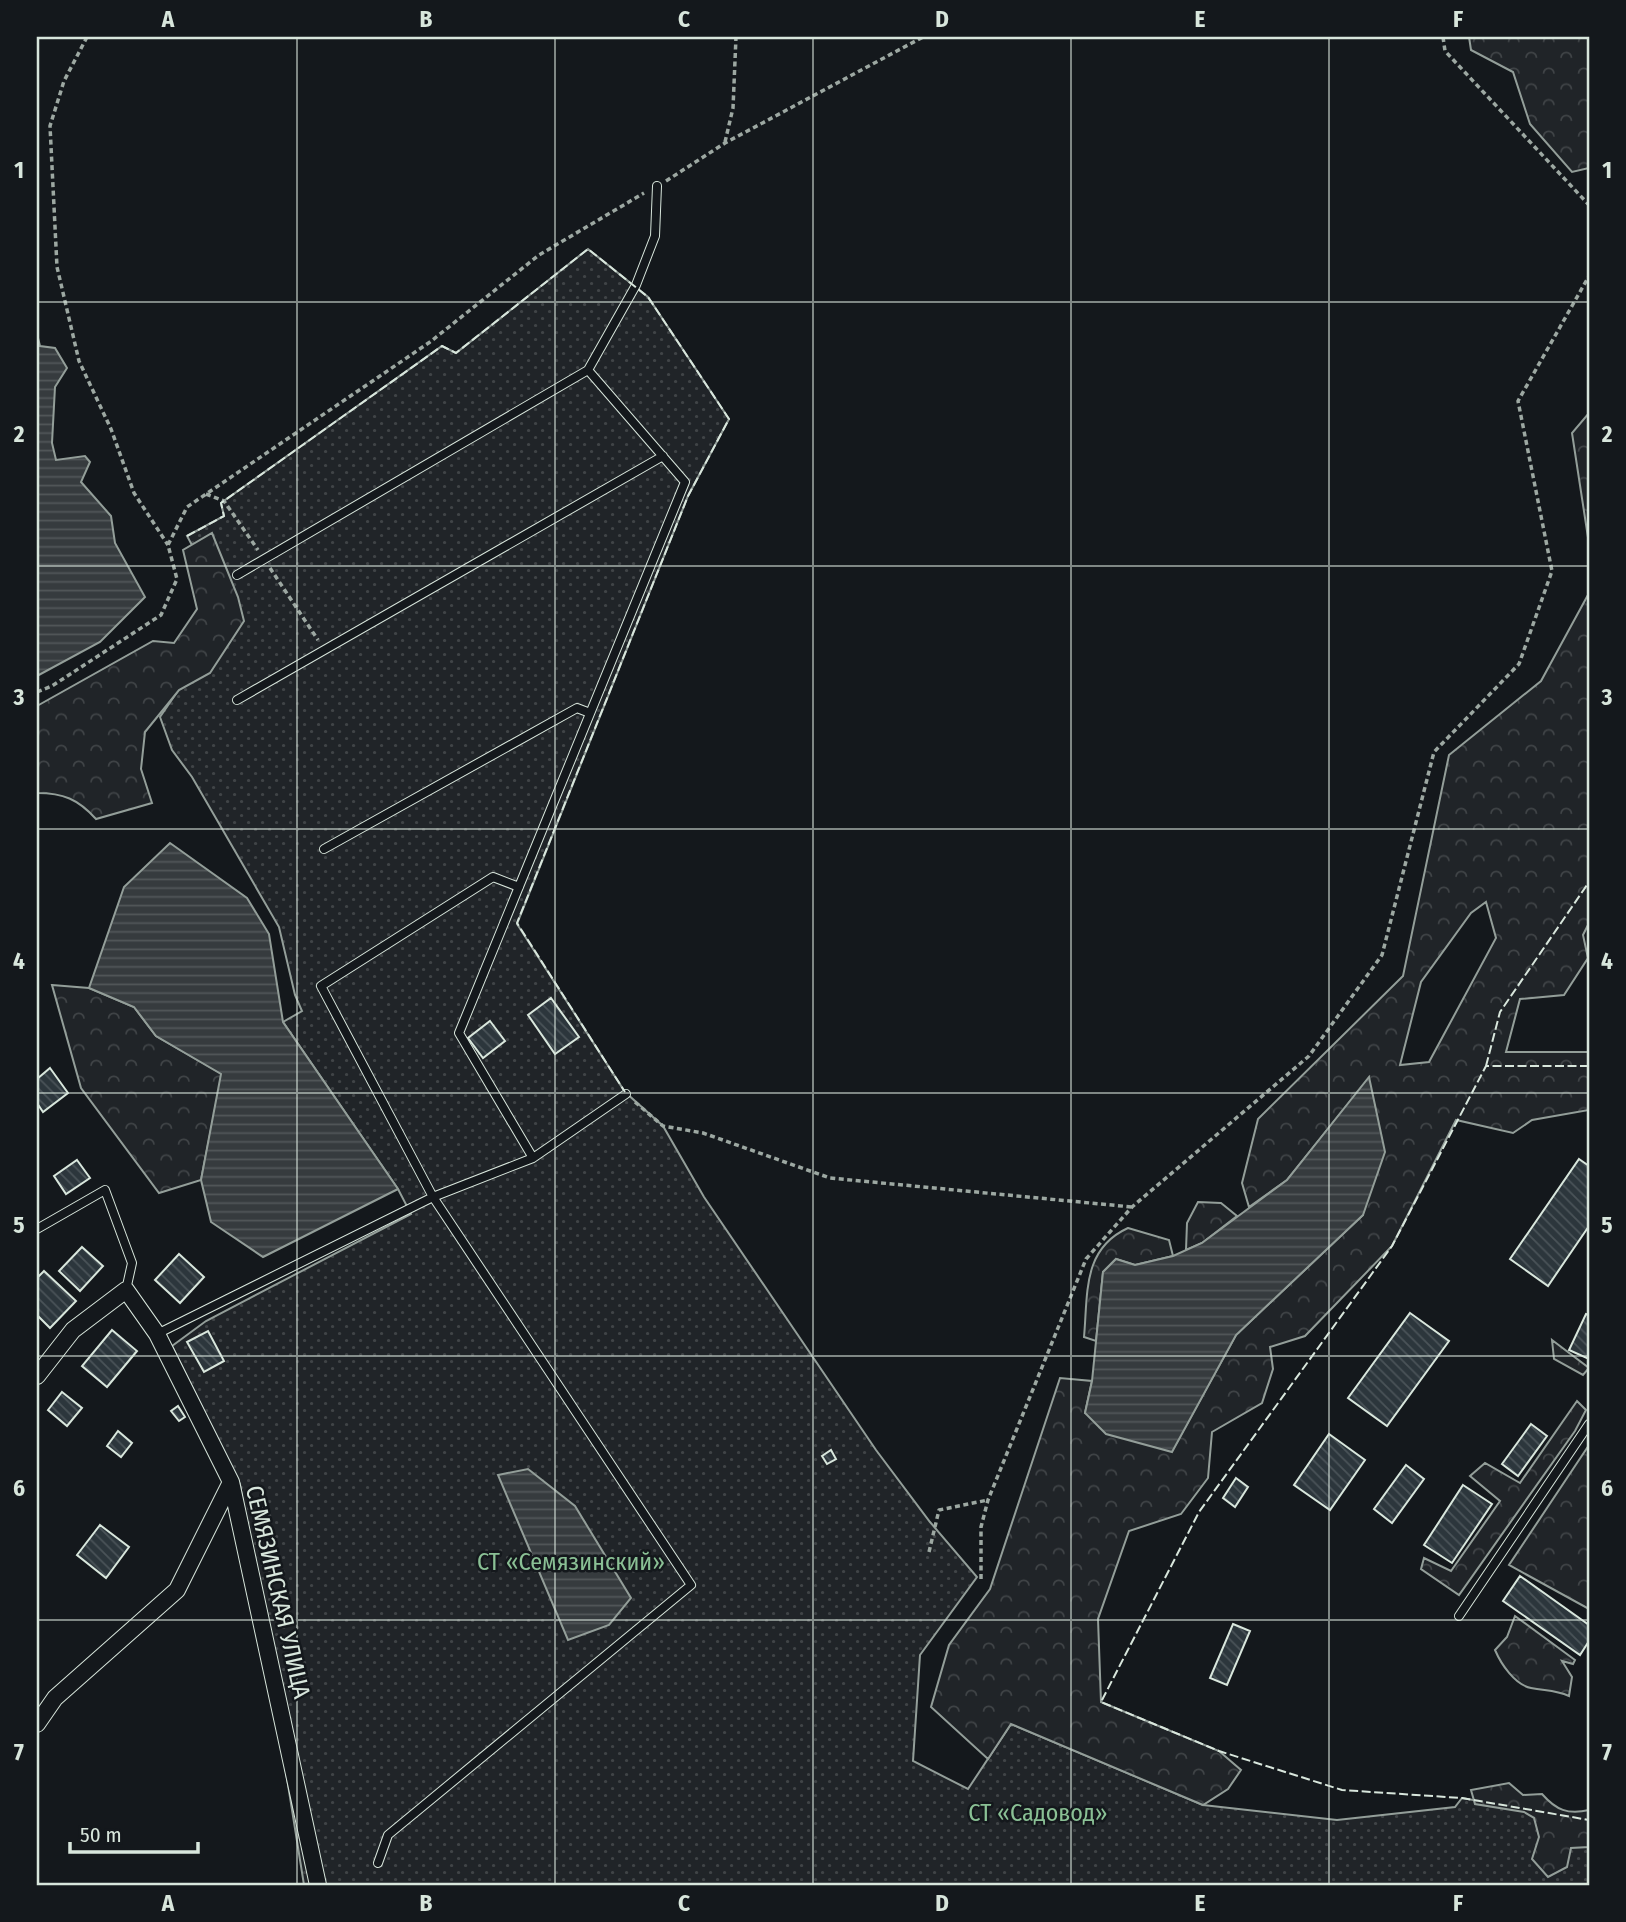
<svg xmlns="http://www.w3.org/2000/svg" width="1626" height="1922" font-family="'Fira Sans Condensed',sans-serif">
<defs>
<pattern id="green-dots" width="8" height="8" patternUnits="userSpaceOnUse" patternTransform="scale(1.75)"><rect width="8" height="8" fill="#202428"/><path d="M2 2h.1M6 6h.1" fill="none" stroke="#404447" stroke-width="1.8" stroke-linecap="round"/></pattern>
<pattern id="forest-crowns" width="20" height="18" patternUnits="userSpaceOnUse" patternTransform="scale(1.75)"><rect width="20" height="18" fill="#202428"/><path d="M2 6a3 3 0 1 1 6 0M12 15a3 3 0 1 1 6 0" fill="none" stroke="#404447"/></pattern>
<pattern id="water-rules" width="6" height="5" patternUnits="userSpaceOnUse" patternTransform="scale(1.75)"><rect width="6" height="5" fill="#363b3e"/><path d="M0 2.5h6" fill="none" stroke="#525759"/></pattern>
<pattern id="building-back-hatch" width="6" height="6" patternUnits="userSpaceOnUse" patternTransform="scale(1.75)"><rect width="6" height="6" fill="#2c363c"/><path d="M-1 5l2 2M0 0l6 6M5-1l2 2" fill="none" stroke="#4a5358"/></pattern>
</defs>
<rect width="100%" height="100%" fill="#14181c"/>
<path fill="url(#green-dots)" stroke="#939e99" stroke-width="2" d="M588 249 648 297 729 419 688 496 517 924 625 1092 663 1126 704 1197 876 1450 930 1522 977 1577 920 1655 913 1761 968 1789 1011 1724 1203 1805 1337 1820 1455 1807 1462 1798 1589 1820V1885H304L240 1484 172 1346 206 1321 411 1214 398 1189 283 1022 302 1011 295 995 279 927 192 777 172 750 160 717 230 615 187 536 224 516 221 503 442 346 456 353Z"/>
<path fill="url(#forest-crowns)" stroke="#939e99" stroke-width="2" fill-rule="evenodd" d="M1469 37H1589V168L1572 172 1530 124 1513 72 1471 50Z
M1589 413V544L1572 433Z
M212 533 238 597 244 621 210 673 179 690 145 732 141 769 152 803 96 819C78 799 63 793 37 793V706L153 641 174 643 197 609 183 550Z
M1589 593V923L1583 935 1588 958 1564 995 1520 999 1506 1052H1589V1110L1532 1120 1513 1133 1456 1120 1392 1246 1305 1336 1270 1347 1273 1369 1262 1403 1212 1432 1208 1478 1181 1514 1129 1531 1098 1619 1101 1702 1219 1751 1241 1770 1228 1789 1203 1805 1011 1724 988 1759 931 1707 949 1645 990 1589 1060 1378 1092 1381 1085 1413 1172 1451 1236 1335 1363 1215 1369 1078 1287 1180 1249 1207 1242 1183 1258 1119 1403 976 1449 755 1541 681ZM1486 902 1496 938 1429 1062 1400 1065 1421 982 1471 913Z
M52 985 89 988 134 1007 156 1036 222 1074 201 1180 159 1193 81 1088Z
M1198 1202 1221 1203 1237 1216 1202 1243 1186 1250 1187 1223Z
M1128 1228 1169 1240 1173 1256 1135 1265 1116 1259 1103 1272 1096 1341 1084 1337C1088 1294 1082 1249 1128 1228Z
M1552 1340 1589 1368 1583 1375 1554 1359Z
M1577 1401 1586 1410 1575 1431 1459 1595 1421 1569 1424 1558 1451 1571 1500 1501 1470 1476 1485 1463 1520 1483Z
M1589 1445V1609L1509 1565Z
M1515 1616 1575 1660 1573 1664 1562 1661 1572 1677 1569 1696C1555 1690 1546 1691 1531 1688 1515 1685 1501 1664 1495 1650L1507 1637Z
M1509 1783 1523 1795 1542 1794C1556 1810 1568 1815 1589 1810V1847L1571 1848 1567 1867 1548 1877 1532 1859 1539 1837 1534 1818 1524 1812 1475 1804 1471 1790Z"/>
<path fill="url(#water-rules)" stroke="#939e99" stroke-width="2" d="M37 334 40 346 55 348 67 368 55 387 52 443 56 460 85 456 90 462 81 482 111 516 115 543 145 597 100 642 37 676Z
M170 843 247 898 269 934 283 1022 398 1189 263 1257 211 1222 201 1180 221 1074 156 1036 134 1007 89 988 124 887Z
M1369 1077 1385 1152 1363 1215 1236 1335 1172 1452 1106 1434 1085 1413 1092 1381 1103 1272 1116 1259 1135 1265 1173 1256 1202 1243 1287 1180Z
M528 1469 575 1506 631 1598 609 1625 568 1640 498 1475Z"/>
<path fill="url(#building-back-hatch)" stroke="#d8e6dc" stroke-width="2" d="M551 998 579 1037 555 1054 528 1015Z
M490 1021 505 1041 483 1058 468 1038Z
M50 1068 68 1093 43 1112 37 1103V1079Z
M1579 1159 1589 1166V1226L1548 1286 1510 1259Z
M77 1160 90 1178 66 1194 54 1176Z
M82 1247 103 1266 80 1291 59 1271Z
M179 1254 204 1277 180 1303 155 1280Z
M44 1271 76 1301 50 1328 37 1315V1278Z
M1410 1313 1449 1341 1387 1426 1348 1398Z
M1586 1314 1589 1315V1359L1569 1350Z
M112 1330 137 1351 107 1387 82 1366Z
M208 1331 224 1361 204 1372 187 1342Z
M62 1392 82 1408 67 1426 48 1410Z
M178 1406 185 1417 179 1421 171 1411Z
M1531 1424 1547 1436 1518 1476 1502 1464Z
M118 1431 132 1443 121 1457 107 1446Z
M1329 1434 1365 1460 1330 1510 1294 1485Z
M831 1450 836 1459 827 1464 822 1456Z
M1406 1465 1424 1479 1392 1523 1374 1509Z
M1236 1478 1248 1487 1235 1507 1223 1498Z
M1463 1485 1492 1504 1452 1563 1424 1545Z
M100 1525 129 1547 106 1578 77 1555Z
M1520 1576 1589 1625V1641L1580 1655 1503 1601Z
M1233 1624 1250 1631 1227 1685 1210 1678Z"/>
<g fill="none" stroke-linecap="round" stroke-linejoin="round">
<g stroke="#d8e6dc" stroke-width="10">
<path id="service" d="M237 575 588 370
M237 700 663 456
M324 849 577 708 590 713
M533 1158 459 1033 685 482 588 370 636 285 655 236 657 186
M37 1229 105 1190 132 1263 126 1290
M157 1334 433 1197 533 1158 626 1094
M1459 1616 1589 1424
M378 1863 388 1835 691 1585 433 1197 321 986 493 877 519 887"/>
</g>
<g stroke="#d8e6dc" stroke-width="18">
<path id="minor" d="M37 1376 73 1330 126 1290 157 1334 231 1482 318 1885
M37 1724 55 1698 177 1590 231 1482"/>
</g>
<path stroke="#9da8a2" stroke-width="3.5" stroke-dasharray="5 3.5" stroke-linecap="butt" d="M87 37 64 81 50 126 57 267 79 361 111 429 134 493 168 545
M1443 37 1445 51 1589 205
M725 142 733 108 736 37
M666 181 725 143 923 37
M206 494 224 501 258 550
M270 568 318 640
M37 692 52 686 161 615 177 579 168 545 187 507 430 342 539 255 644 193
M635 1102 663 1126 703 1133 830 1178 1132 1207
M929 1552 939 1510 988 1500
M981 1579V1527L988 1500 1086 1259 1132 1207 1309 1056 1382 955 1434 752 1519 664 1552 571 1518 401 1589 276"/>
<use href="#service" stroke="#14181c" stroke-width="8"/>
<use href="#minor" stroke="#14181c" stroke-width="16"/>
<path stroke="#d8e6dc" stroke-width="2" stroke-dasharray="9 3.5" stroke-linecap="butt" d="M187 536 224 516 221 503 442 346 456 353 588 249 648 297 729 419 688 496 517 923 625 1092
M1486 1066 1500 1012 1589 882
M1589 1066H1486L1392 1246 1199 1512 1101 1702 1219 1751 1342 1790 1462 1798 1589 1820"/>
</g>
<path fill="none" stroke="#d8e6dc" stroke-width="2" stroke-opacity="0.55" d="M297 37V1885M555 37V1885M813 37V1885M1071 37V1885M1329 37V1885M37 302H1589M37 566H1589M37 829H1589M37 1093H1589M37 1356H1589M37 1620H1589"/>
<g text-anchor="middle" stroke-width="5" stroke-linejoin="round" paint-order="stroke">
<g font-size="24" fill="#8ac095" stroke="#14181c">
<text x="571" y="1570">СТ «Семязинский»</text>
<text x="1038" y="1821">СТ «Садовод»</text>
</g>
<g font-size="24" fill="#d8e6dc" stroke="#14181c">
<text transform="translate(278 1592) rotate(77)" y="8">СЕМЯЗИНСКАЯ УЛИЦА</text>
</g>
</g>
<rect width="1626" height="1922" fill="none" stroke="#14181c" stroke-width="77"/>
<path d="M70 1842v10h128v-10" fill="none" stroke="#d8e6dc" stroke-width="3.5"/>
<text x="80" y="1842" font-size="21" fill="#d8e6dc" stroke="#14181c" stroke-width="5" paint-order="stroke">50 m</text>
<rect x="38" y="38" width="1550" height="1846" fill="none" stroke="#d8e6dc" stroke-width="2.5"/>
<g font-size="23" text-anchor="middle" font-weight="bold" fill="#d8e6dc">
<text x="168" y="27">A</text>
<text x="426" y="27">B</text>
<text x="684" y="27">C</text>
<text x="942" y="27">D</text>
<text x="1200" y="27">E</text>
<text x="1458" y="27">F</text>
<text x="19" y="178">1</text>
<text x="1607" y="178">1</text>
<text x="19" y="442">2</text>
<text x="1607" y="442">2</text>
<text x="19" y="705">3</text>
<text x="1607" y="705">3</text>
<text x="19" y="969">4</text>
<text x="1607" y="969">4</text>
<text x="19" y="1233">5</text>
<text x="1607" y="1233">5</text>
<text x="19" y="1496">6</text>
<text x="1607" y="1496">6</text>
<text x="19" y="1760">7</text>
<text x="1607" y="1760">7</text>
<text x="168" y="1911">A</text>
<text x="426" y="1911">B</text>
<text x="684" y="1911">C</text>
<text x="942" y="1911">D</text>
<text x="1200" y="1911">E</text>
<text x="1458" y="1911">F</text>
</g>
</svg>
